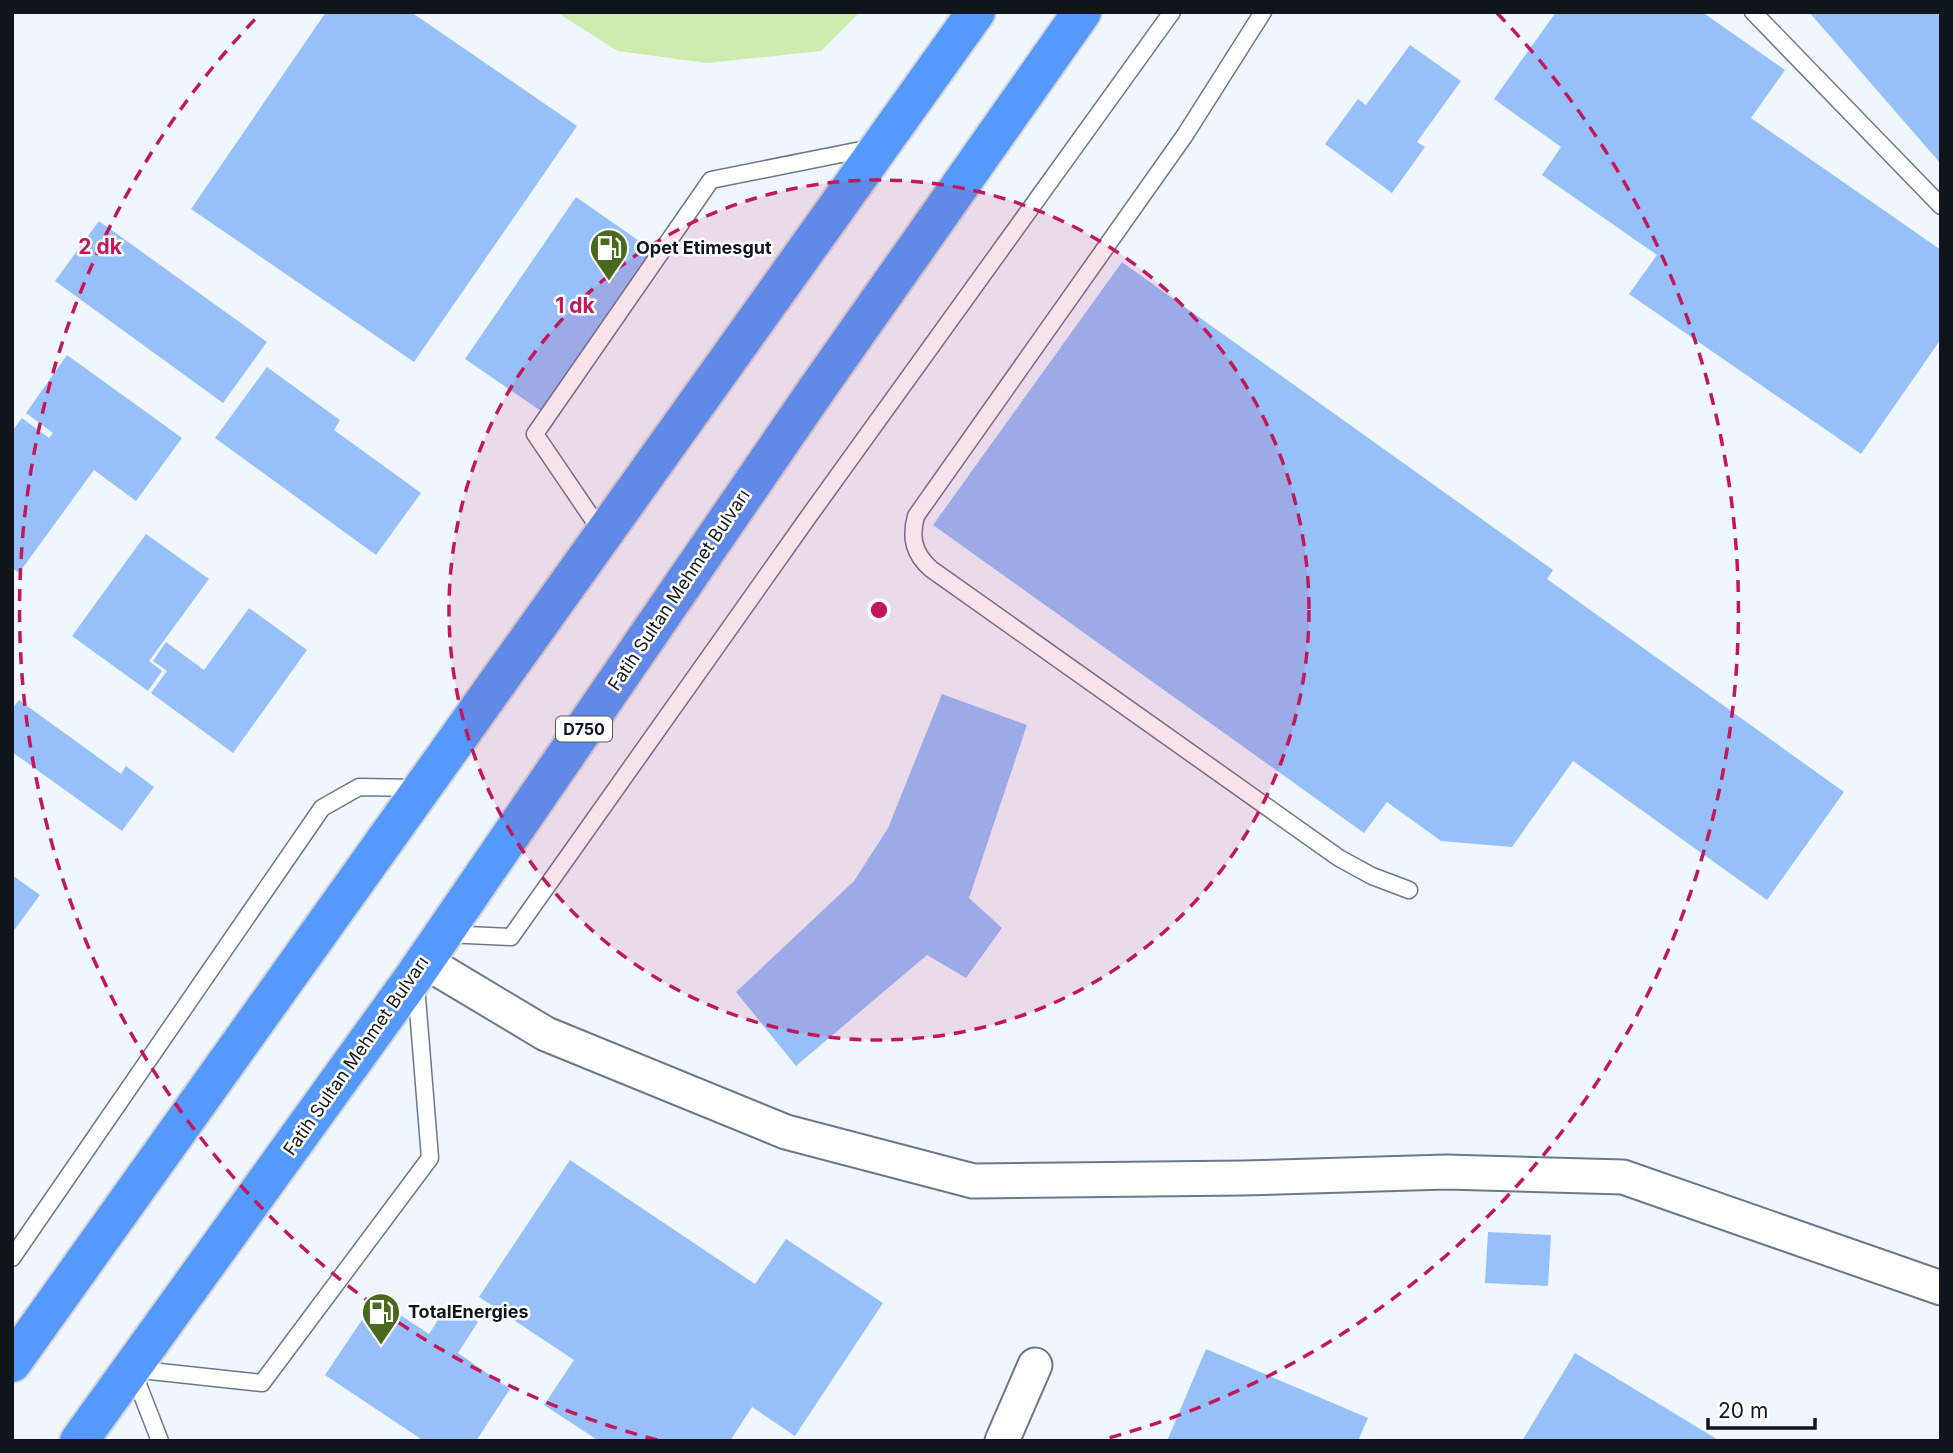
<svg xmlns="http://www.w3.org/2000/svg" width="1953" height="1453" font-family="Inter,sans-serif">
<rect width="100%" height="100%" fill="#f0f6fe"/>
<path fill="#ceecad" d="M556 12H860L821 51 707 63 618 51Z"/>
<path fill="#97c0fb" d="M326 12H411L577 126 414 362 191 209Z
M1556 12H1702L1785 70 1751 118 1941 250V339L1861 454 1629 294 1657 255 1542 175 1561 147 1494 99Z
M1809 12H1941V164Z
M1410 45 1461 81 1417 142 1425 147 1392 193 1325 144 1358 99 1366 105Z
M576 197 655 252 544 413 465 359Z
M99 221 267 342 223 403 55 281Z
M1122 262 1553 570 1547 579 1844 792 1767 900 1573 761 1512 847 1441 841 1387 802 1364 833 933 525Z
M67 355 182 438 136 501 94 470 19 573 12 568V431L22 418 49 438 53 433 26 413Z
M267 367 340 420 334 430 421 493 376 555 215 438Z
M146 534 209 579 149 661 162 671 148 691 72 636Z
M249 608 307 650 233 753 151 693 167 671 153 661 166 642 204 670Z
M942 694 1027 725 969 898 1002 928 966 978 927 955 796 1066 736 992 854 881 888 828Z
M19 700 121 774 126 766 154 787 122 831 12 752V709Z
M12 875 40 895 12 933Z
M570 1160 755 1284 786 1239 883 1303 795 1436 752 1407 730 1441H599L544 1405 574 1360 479 1297Z
M1488 1232 1551 1235 1548 1286 1485 1283Z
M376 1299 429 1334 449 1303 478 1322 458 1353 510 1389 476 1441H424L325 1375Z
M1206 1349 1368 1418 1358 1441H1167Z
M1575 1353 1720 1441H1522Z"/>
<g fill="none" stroke-linecap="round" stroke-linejoin="round">
<g stroke="#6b788a" stroke-width="19">
<path id="lane" d="M1263 12 1185 135 916 516C910 538 914 554 931 569L1339 858 1372 876 1409 890
M1753 12 1941 206
M603 534 535 434 711 180 871 148
M446 934 511 937 809 516 1172 12
M12 1258 322 808 359 787 420 788
M160 1441 132 1369 262 1383 430 1158 416 985"/>
</g>
<g stroke="#6b788a" stroke-width="37">
<path id="street" d="M424 961 546 1034 786 1132 973 1181 1243 1178 1446 1172 1623 1177 1941 1288
M1002 1441 1035 1365"/>
</g>
<g stroke="#d4d5d6" stroke-width="42">
<path id="highway" d="M12 1363 976 12
M79 1441 415 975 817 389 1082 12"/>
</g>
<use href="#lane" stroke="#fff" stroke-width="16"/>
<use href="#street" stroke="#fff" stroke-width="33"/>
<use href="#highway" stroke="#5499fb" stroke-width="38"/>
</g>
<circle cx="879" cy="610" r="430" fill="#c2185b" fill-opacity=".12"/>
<g fill="none" stroke="#c2185b" stroke-width="3.5" stroke-dasharray="12 9">
<circle cx="879" cy="610" r="430"/>
<path d="M657 1440A859 859 0 0 1 261 13M1497 13A859 859 0 0 1 1101 1440"/>
</g>
<defs>
<g id="fuel-pin" transform="scale(2.0125)"><path d="M0 17L-7.5 6A9.5 9.5 0 1 1 7.5 6Z" fill="#4b691d" stroke="#fff"/><path d="M-5.5-6h7V0h2V4h1.3V-2.5L3-4.5l.8-.8L6-3V5H2.5V1h-1V6h-7ZM-4.2-4.7v3.2H.2V-4.7Z" fill="#fff"/></g>
</defs>
<g fill-rule="evenodd">
<use href="#fuel-pin" x="609" y="248"/>
<use href="#fuel-pin" x="381" y="1312"/>
</g>
<g text-anchor="middle" stroke-width="5" stroke-linejoin="round" paint-order="stroke">
<rect fill="#fff" stroke="#585b60" stroke-width="2" x="556" y="716.5" width="56" height="25" rx="5"/>
<g font-size="16" font-weight="bold" fill="#10151c">
<text x="584" y="735">D750</text>
</g>
<g font-size="18" font-weight="bold" fill="#10151c" stroke="#fff" text-anchor="start">
<text x="636" y="254">Opet Etimesgut</text>
<text x="408" y="1318">TotalEnergies</text>
</g>
<g font-size="18" fill="#10151c" stroke="#fff">
<text transform="translate(679 590) rotate(-56)" y="6">Fatih Sultan Mehmet Bulvarı</text>
<text transform="translate(356 1056) rotate(-55)" y="6">Fatih Sultan Mehmet Bulvarı</text>
</g>
</g>
<circle cx="879" cy="610" r="10" fill="#c2185b" stroke="#fff" stroke-width="3.5"/>
<g font-size="21" text-anchor="middle" font-weight="bold" fill="#c2185b" stroke="#fff" stroke-width="5" stroke-linejoin="round" paint-order="stroke">
<text x="100" y="254">2 dk</text>
<text x="575" y="313">1 dk</text>
</g>
<rect width="1953" height="1453" fill="none" stroke="#10151c" stroke-width="28"/>
<path d="M1708 1418v10h107v-10" fill="none" stroke="#10151c" stroke-width="3.5"/>
<text x="1718" y="1418" font-size="21" fill="#10151c" stroke="#ffffff" stroke-width="5" paint-order="stroke">20 m</text>
</svg>
